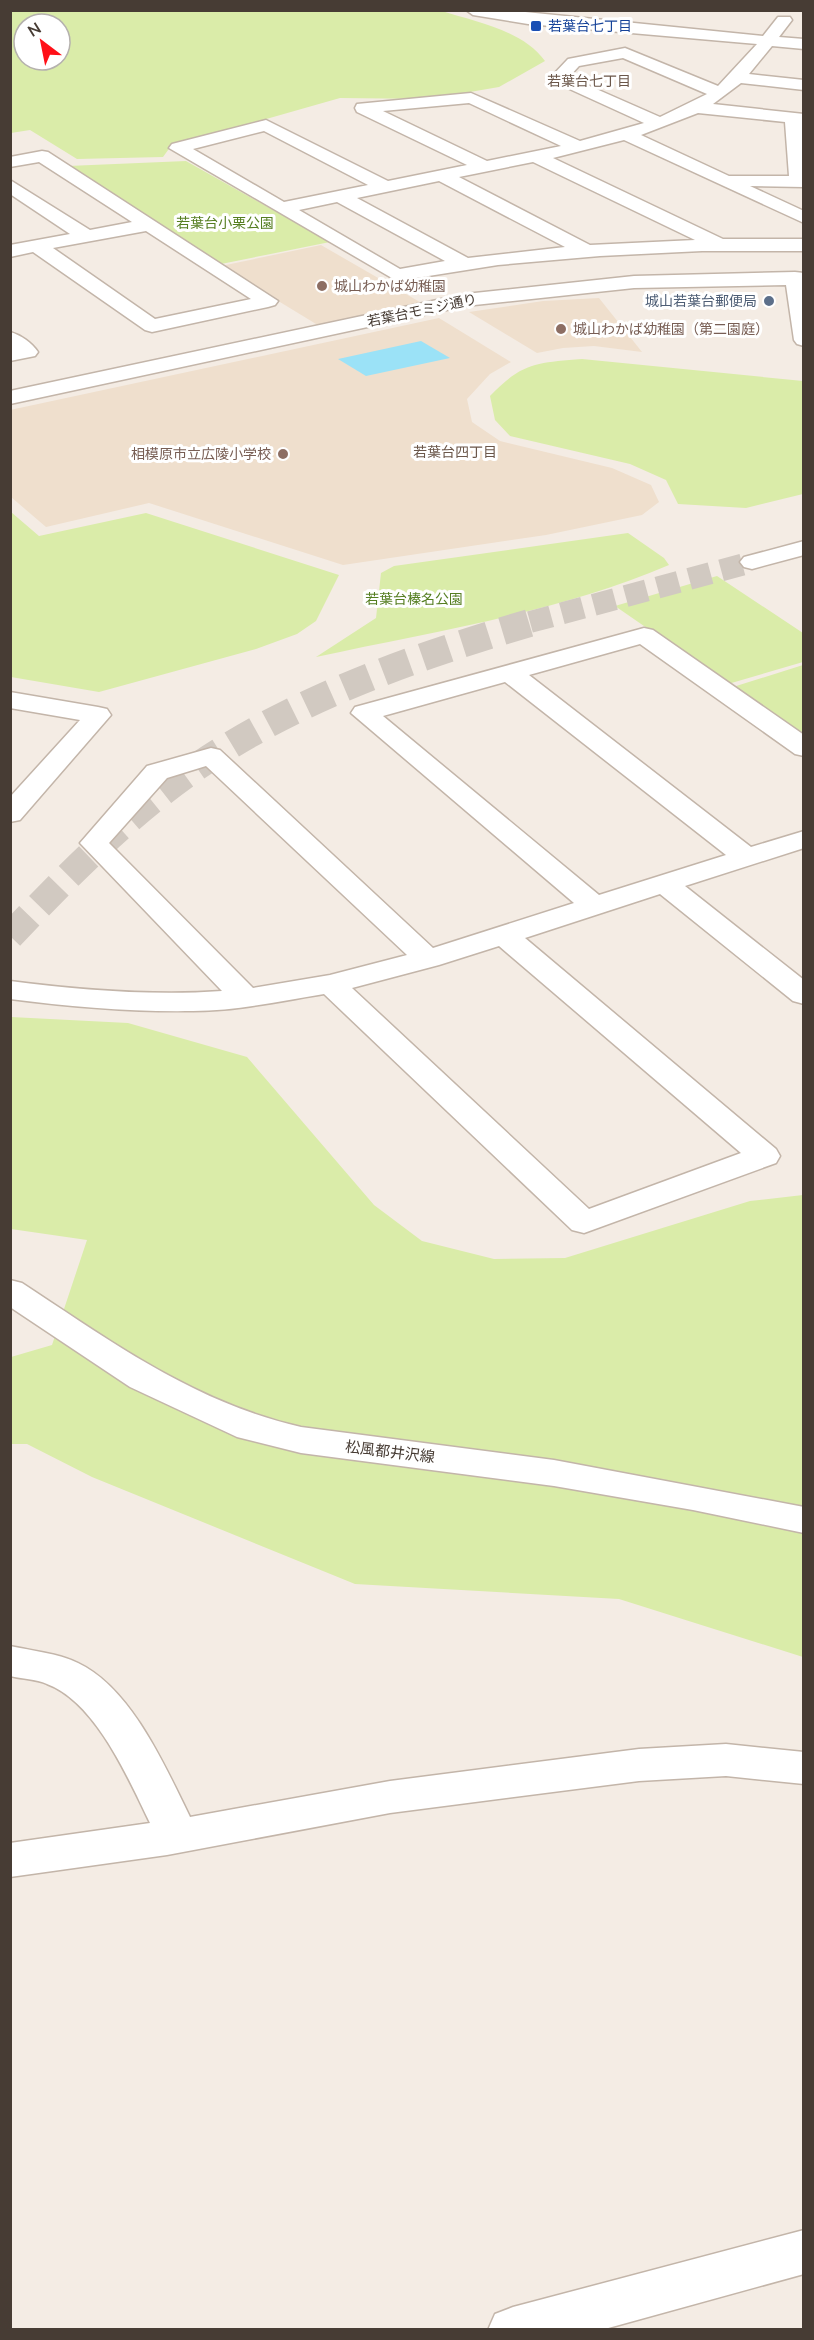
<svg xmlns="http://www.w3.org/2000/svg" width="814" height="2340" font-family="'Nunito Sans','Noto Sans JP',sans-serif">
<rect width="100%" height="100%" fill="#f4ece4"/>
<path fill="#efdfcd" d="M321 245 425 305 321 327 221 266Z
M599 298 642 352 594 346 563 348 537 353 469 312 543 301Z
M439 318 511 362 490 374 467 399 472 422 500 441 612 468 651 485 659 502 642 515 546 535 343 565 149 503 46 527 11 497 10 410Z"/>
<path fill="#daeca9" fill-rule="evenodd" d="M11 11H442C476 22 523 30 545 61L499 87 429 99 340 98 171 146 163 157 77 159 30 130 11 133ZM24 24H60V60H24Z
M186 161 330 242 221 264 68 166Z
M582 359 803 381V494L746 508 678 504 666 480 630 464 510 436 495 420 490 396C523 362 536 363 582 359Z
M11 512 39 536 146 513 339 575 316 621 297 634 256 649 99 692 11 677Z
M628 533 664 558 669 565C557 613 434 631 316 657L376 618 381 573 394 566Z
M717 576 803 633V662L728 684 615 606Z
M803 665V736L733 687Z
M11 1017 128 1023 247 1057 374 1205 422 1241 494 1259 565 1258 750 1201 803 1195V1657L619 1599 355 1584 92 1477 27 1444H11V1357L52 1345 87 1240 11 1229Z"/>
<path fill="#9be2f7" d="M421 341 450 358 366 376 338 359Z"/>
<g fill="none" stroke-linecap="round" stroke-linejoin="round">
<path stroke="#d1c9c1" stroke-width="22" stroke-dasharray="22 11" stroke-linecap="butt" d="M530 622 752 562"/>
<path stroke="#d1c9c1" stroke-width="28" stroke-dasharray="28 14" stroke-linecap="butt" d="M10 936C67 876 126 816 195 768 297 698 417 656 536 621"/>
<g stroke="#c3b5a9" stroke-width="3">
<path id="minor" d="M466 10H505L763 36 778 17H790L792 20 779 37 804 39V49L772 46 749 74 804 80V90L741 83 713 104 804 114V187L750 186 804 211V223L624 140 553 158 723 239H804V251H702L600 256 498 265 397 281 169 148 172 144 266 120 388 181 467 165 357 112 355 108 357 104 471 93 580 141 644 123 552 81 550 78 568 59 625 48 718 86 757 44 528 24 473 15ZM623 58 707 94 660 117 569 77 579 66ZM469 103 561 146 487 161 383 111ZM698 113 785 122 789 176H729L641 135ZM264 131 368 185 284 202 193 149ZM533 162 695 240 590 245 459 177ZM439 181 565 247 468 258 357 198ZM337 202 445 261 400 269 299 210Z
M42 151 48 152 278 301 275 305 268 307 152 332 145 330 33 252 10 257V245L70 234 10 194V180L90 230 132 222 39 162 10 167V157ZM146 231 251 299 155 319 53 248Z
M795 272 804 273V346L797 344 794 340 786 285 634 288 465 306 10 404V391L465 294 634 276Z
M10 332C21 335 32 343 38 352L35 356 10 361Z
M804 541V555L752 569 744 567 740 562 744 557Z
M644 628 653 630 804 735V756L795 754 640 644 529 675 751 847 804 831V848L685 886 804 980V1004L793 1001 660 894 525 938 776 1149 780 1156 776 1163 584 1233 572 1230 324 994C281 1001 237 1011 193 1011 132 1012 71 1007 10 999V981C80 990 151 996 222 991L80 843 147 766 211 748 220 750 433 948 574 903 351 713 355 707ZM505 682 726 855 599 895 383 716ZM206 766 407 955 330 975 253 988 109 843 167 778ZM499 946 741 1153 589 1209 352 988 439 965Z
M10 692 98 707 107 709 111 715 20 820 10 822V797L80 720 10 708Z
M10 1280 22 1283C112 1342 195 1403 301 1427L554 1460 804 1507V1533L693 1510 554 1486 301 1453 237 1437 130 1387 10 1307Z
M10 1646C33 1651 57 1653 78 1663 131 1688 165 1766 190 1817L390 1781 639 1749 726 1744 804 1752V1784L726 1776 639 1781 390 1813 167 1855 10 1877V1843L150 1823C129 1780 96 1702 47 1684 36 1679 22 1679 10 1676Z
M804 2230V2274L601 2330H488L495 2314 513 2307Z"/>
</g>
<use href="#minor" fill="#fff" fill-rule="evenodd"/>
</g>
<rect fill="#1a4fb4" stroke="#fff" stroke-width="2" x="530" y="20" width="12" height="12" rx="3"/>
<g fill="#8d6e63" stroke="#fff" stroke-width="2">
<circle cx="322" cy="286" r="6"/>
<circle cx="561" cy="329" r="6"/>
<circle cx="283" cy="454" r="6"/>
</g>
<circle fill="#5c6f8a" stroke="#fff" stroke-width="2" cx="769" cy="301" r="6"/>
<g text-anchor="middle" stroke-width="6" stroke-linejoin="round" paint-order="stroke">
<g font-size="14" fill="#164399" stroke="#fff" text-anchor="start">
<text x="548" y="31">若葉台七丁目</text>
</g>
<g font-size="14" fill="#6b574a" stroke="#fff">
<text x="589" y="86">若葉台七丁目</text>
<text x="455" y="457">若葉台四丁目</text>
</g>
<g font-size="14" fill="#557e21" stroke="#fff">
<text x="225" y="228">若葉台小栗公園</text>
<text x="414" y="604">若葉台榛名公園</text>
</g>
<g font-size="14" fill="#785e54" stroke="#fff" text-anchor="start">
<text x="334" y="291">城山わかば幼稚園</text>
<text x="573" y="334">城山わかば幼稚園（第二園庭）</text>
<text x="271" y="459" text-anchor="end">相模原市立広陵小学校</text>
</g>
<g font-size="14" fill="#4e5e75" stroke="#fff" text-anchor="end">
<text x="757" y="306">城山若葉台郵便局</text>
</g>
<g font-size="14" fill="#473c34" stroke="#fff">
<text transform="translate(422 310) rotate(-12)" y="5">若葉台モミジ通り</text>
</g>
<g font-size="15" fill="#473c34" stroke="#fff">
<text transform="translate(390 1452) rotate(7)" y="5">松風都井沢線</text>
</g>
</g>
<rect width="814" height="2340" fill="none" stroke="#473c34" stroke-width="24"/>
<g transform="translate(42 42) rotate(328)"><circle r="28" fill="#ffffff" stroke="#b5b1ae" stroke-width="1.5"/>
<path d="M0-4.5L10 22L0 15L-10 22Z" fill="#ff1018"/>
<text y="-9" font-size="16" font-weight="bold" text-anchor="middle" fill="#473c34">N</text>
</g>
</svg>
